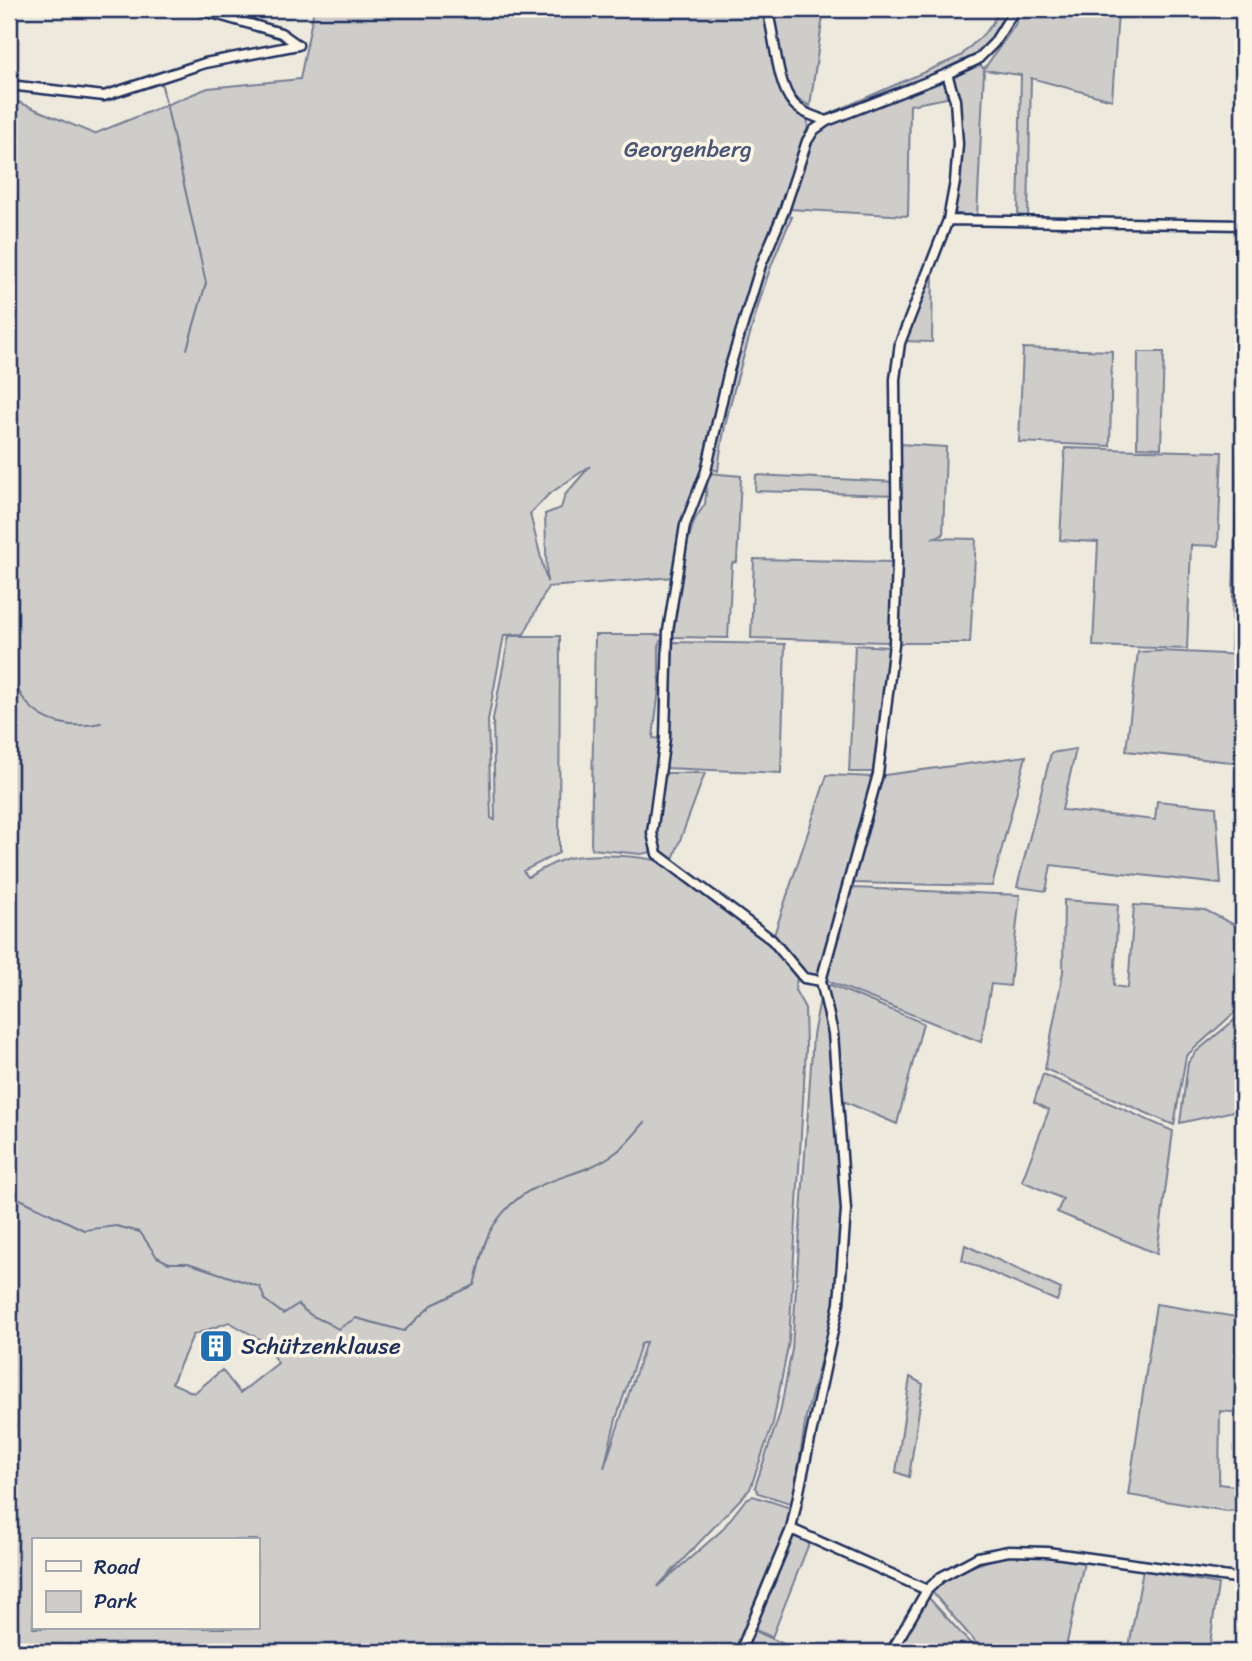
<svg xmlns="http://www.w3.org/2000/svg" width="1252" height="1661" font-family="Sriracha,sans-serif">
<rect width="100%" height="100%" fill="#eee9dd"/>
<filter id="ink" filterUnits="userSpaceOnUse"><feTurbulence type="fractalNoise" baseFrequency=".0143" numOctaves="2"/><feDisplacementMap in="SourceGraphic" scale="14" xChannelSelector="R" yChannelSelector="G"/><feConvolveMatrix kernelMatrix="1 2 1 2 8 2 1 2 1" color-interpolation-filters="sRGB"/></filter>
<g filter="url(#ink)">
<path fill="#cfcdca" stroke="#757e94" stroke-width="2" fill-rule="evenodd" d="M314 9H767L772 24 777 9H824L810 106 789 93 808 113 807 141 761 265 674 577 548 587 524 634 504 635 488 720 491 818 495 820 493 719 509 636H560L559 853 523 871 528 877C541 870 555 861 569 858 591 853 647 855 667 864L771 942 797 978 795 990 805 1008 806 1048 789 1341 773 1423 750 1489 657 1587 721 1531 746 1499 753 1496 791 1508 788 1527 737 1652H9V98L94 134 208 88 300 79ZM590 466 565 495 561 508 545 514 547 582 530 514 548 495ZM229 1322 261 1340 278 1363 240 1393 222 1370 194 1393 172 1383 193 1335ZM646 1342 604 1468 616 1419 641 1344ZM33 1540H257V1628H33Z
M998 9H1015L977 60 837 117 829 114 961 56C975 40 994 30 998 9Z
M1020 9H1127V15L1118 12 1112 100 1031 78 1028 218H1018L1021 75 984 70 977 217 952 213 962 120C958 114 958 88 953 75L978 62 984 69 1015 25Z
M944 78 947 98 910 105 908 216 789 209 810 140 824 127 893 96Z
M784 215 792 217C775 252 763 286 753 324 739 373 723 420 718 471L709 468C728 381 749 296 784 215Z
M933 266 932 342 903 341Z
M1023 348 1112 351 1110 446 1019 442Z
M1138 352H1164L1161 448 1137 447Z
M899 444 946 447 943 535 932 538 976 539 970 643H899L896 640Z
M1065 448 1222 452 1218 546 1191 545 1187 649 1093 646 1098 542 1060 540Z
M1238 452H1243V650H1231Z
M708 473 741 476 737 562 732 563 728 638 674 637 669 632 676 577 695 519 705 504Z
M756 475 897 482V495L755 491Z
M754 559 893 562 891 639 887 642 751 638Z
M595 635H664L659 646V689L653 738 661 739 649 824 652 852 641 854 592 849 591 843Z
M671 642 785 644 781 773 664 768Z
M855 645 889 647 873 772H849Z
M1161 651 1243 655V747L1240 762 1243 763V820L1240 763 1126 751 1138 652Z
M1076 749 1062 810 1155 820 1157 801 1216 807 1221 884 1051 865 1046 891 1017 887 1051 753Z
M1026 756 992 886 851 883 878 776Z
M664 773H705L672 862C643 842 659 803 664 773Z
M827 775 873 777 817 977 807 974 773 938Z
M853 888 1020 895 1010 986 991 984 981 1042 825 980 850 889Z
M1064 900 1118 904 1114 986 1128 988 1134 905 1205 910 1243 929V1005L1186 1056 1174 1125 1045 1069 1063 972Z
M831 985 923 1023 897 1124 841 1100 826 987Z
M822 989 830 1035 843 1213 836 1300 806 1417 793 1504 758 1493 755 1487 780 1413 792 1349 813 1035Z
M1243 1013V1109L1180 1123 1188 1063 1196 1052Z
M1043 1074 1173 1131 1157 1254 1057 1212 1063 1199 1022 1181 1049 1110 1034 1102Z
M965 1245 1061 1289 1057 1301 962 1260Z
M1156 1304 1243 1318V1413L1220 1411 1219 1484 1243 1487V1510L1226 1511 1128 1495Z
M910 1377 923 1384 909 1477 896 1472Z
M791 1536 810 1541 772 1637 753 1629Z
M1008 1555 1047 1556 1084 1562 1065 1652H984L932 1592C953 1571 980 1563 1008 1555Z
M1143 1570 1218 1584 1209 1652H1128Z
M928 1597 978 1652H895Z
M753 1630 788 1646 786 1652H744Z"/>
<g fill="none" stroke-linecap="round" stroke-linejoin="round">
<path stroke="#6c778f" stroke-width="2" d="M161 81 206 283 187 349
M9 674C14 681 17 690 23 698 41 724 72 729 101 723
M9 1198H18L84 1230 116 1226 140 1232 157 1257 169 1263H188L260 1287 265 1300 283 1314 298 1304C314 1321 321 1317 338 1329L356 1318 404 1331 432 1305 474 1285C479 1268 482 1244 492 1228 528 1170 575 1185 619 1150 629 1142 637 1131 645 1122
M9 1652H10"/>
<g stroke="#1b2f5e" stroke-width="13">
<path id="minor" d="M198 9 281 33 298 45
M767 9C775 35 776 83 793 103 801 113 816 117 827 121
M9 85 104 96 205 63 298 45
M948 220 1243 225
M821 981 804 978 772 940 657 854 652 833 665 738 668 631 685 525 706 471 729 370 761 265 784 211 807 141 814 130 827 121 947 74 977 60 994 43 1015 9
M791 1529 927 1590
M740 1652 791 1529 839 1303 846 1210 833 1033 821 981 878 774 894 644 897 562 895 379 900 343 948 220 955 182 958 144 955 100 947 74
M891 1652 927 1590 941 1577 978 1557 1009 1551 1047 1552 1243 1579"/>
</g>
<use href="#minor" stroke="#fcf5e5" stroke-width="8"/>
</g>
</g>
<defs>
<g id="building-square" transform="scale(1.75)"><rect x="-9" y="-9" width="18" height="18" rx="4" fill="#1f6fb2" stroke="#fcf5e5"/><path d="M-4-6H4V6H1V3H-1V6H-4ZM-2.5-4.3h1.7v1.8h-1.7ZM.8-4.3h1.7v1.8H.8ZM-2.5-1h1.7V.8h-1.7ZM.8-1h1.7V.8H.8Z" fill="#fff"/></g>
</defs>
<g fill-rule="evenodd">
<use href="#building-square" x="216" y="1346"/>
</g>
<g text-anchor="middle" stroke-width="7" stroke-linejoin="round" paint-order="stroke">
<g font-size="23" fill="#485679" stroke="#fcf5e5">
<text x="688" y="157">Georgenberg</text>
</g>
<g font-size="23" fill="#1b2f5e" stroke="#fcf5e5" text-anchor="start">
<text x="241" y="1354">Schützenklause</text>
</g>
</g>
<rect width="1252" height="1661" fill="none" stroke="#fcf5e5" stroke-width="35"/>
<rect x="18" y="18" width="1217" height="1626" fill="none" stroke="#1b2f5e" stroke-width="2.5" filter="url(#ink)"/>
<rect x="32" y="1538" width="228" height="91" fill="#fcf5e5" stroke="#a2a6af" stroke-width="2"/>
<rect x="46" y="1561" width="35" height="10" fill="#fcf5e5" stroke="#a2a6af" stroke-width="2"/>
<text x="94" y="1574" font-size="21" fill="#1b2f5e">Road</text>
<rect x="46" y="1591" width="35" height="21" fill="#cfcdca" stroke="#a2a6af" stroke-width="2"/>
<text x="94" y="1608" font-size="21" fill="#1b2f5e">Park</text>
</svg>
